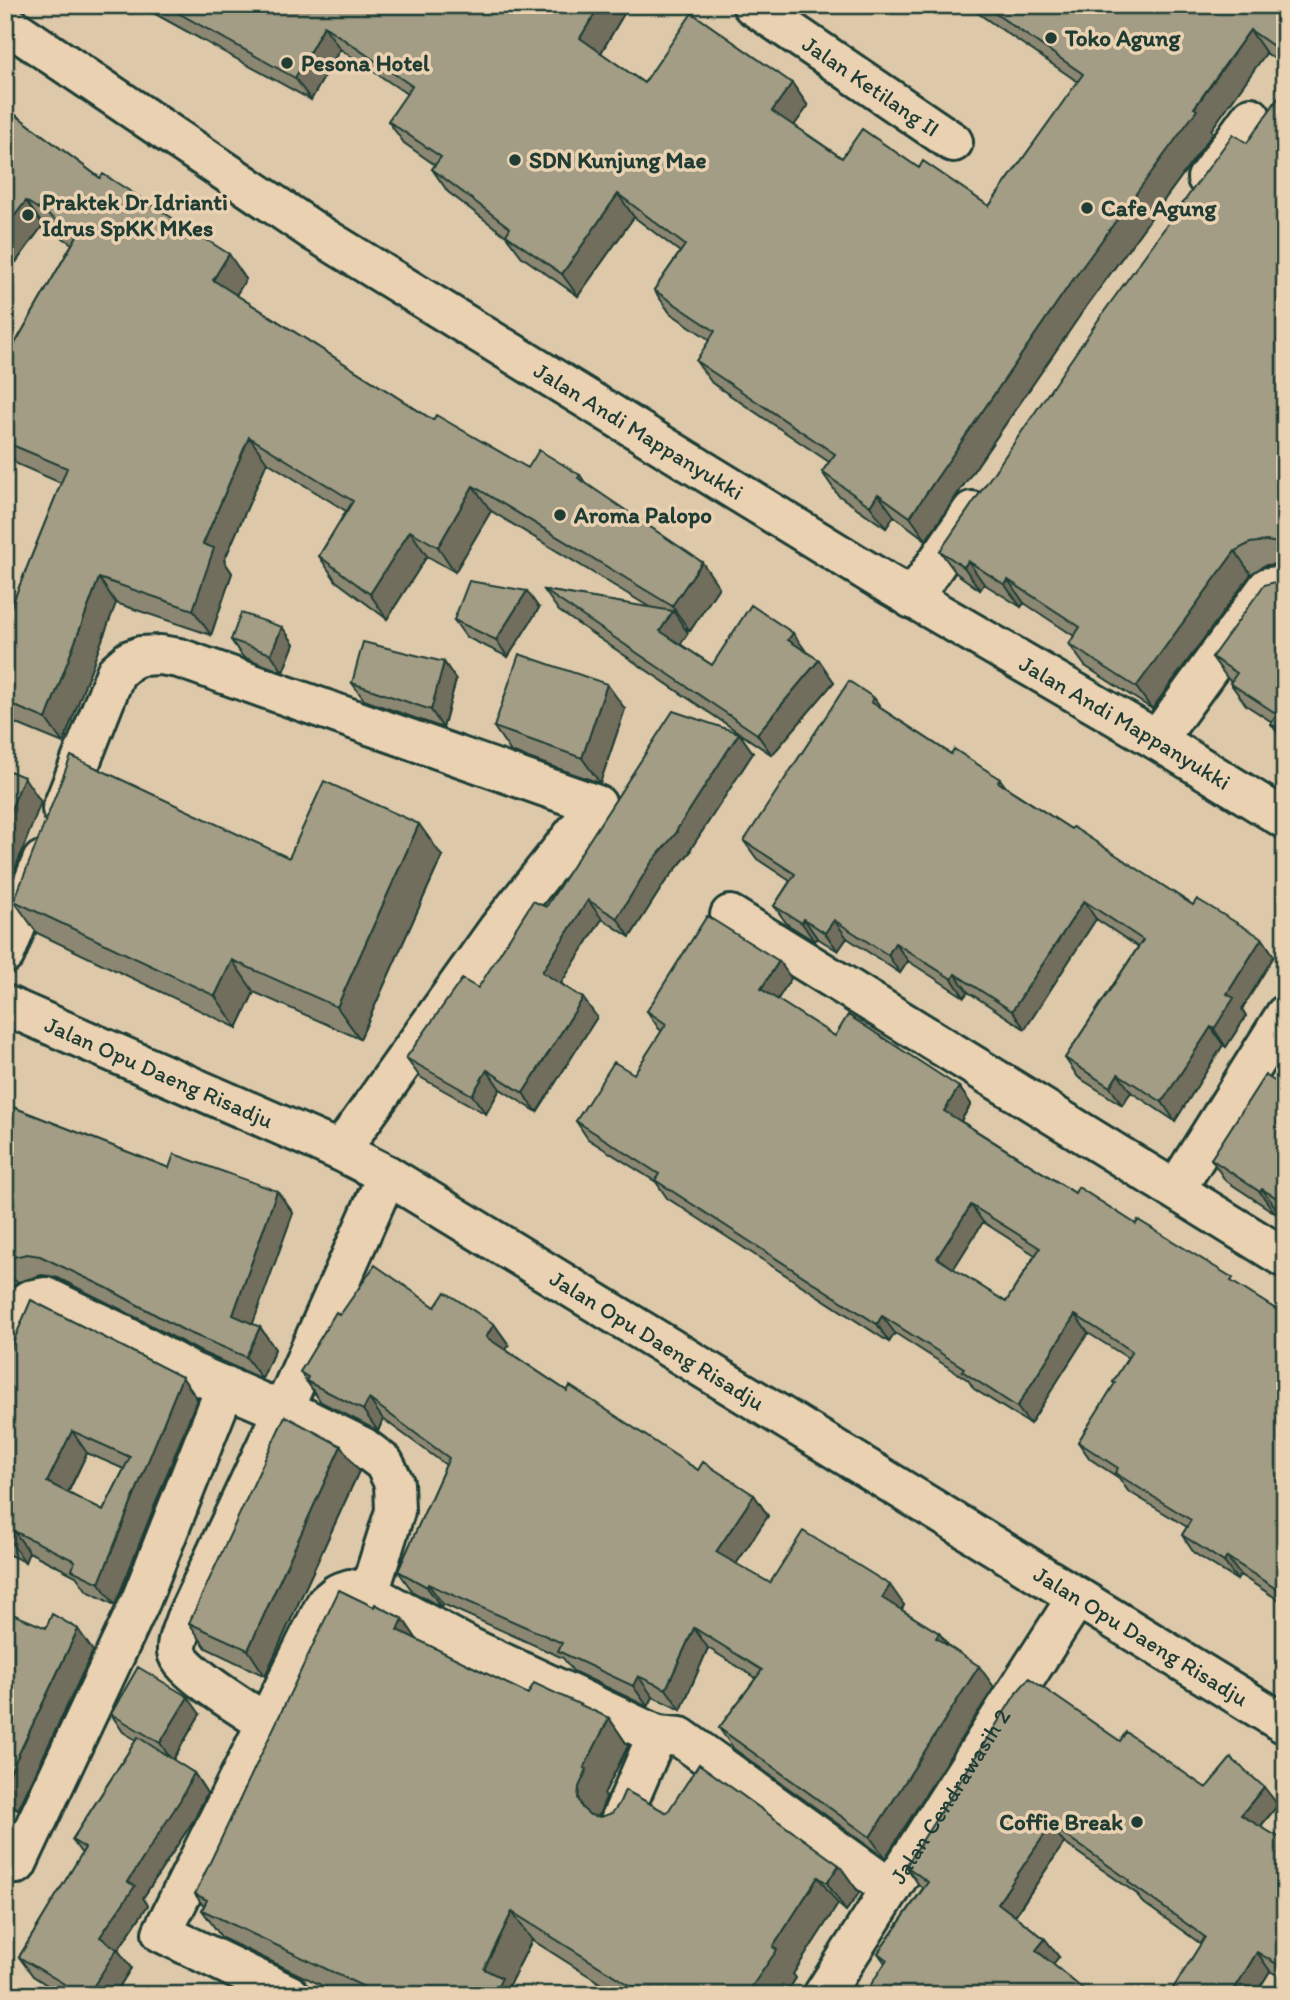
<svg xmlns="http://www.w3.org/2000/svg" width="1290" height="2000" font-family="Itim,sans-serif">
<rect width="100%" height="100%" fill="#ddc8aa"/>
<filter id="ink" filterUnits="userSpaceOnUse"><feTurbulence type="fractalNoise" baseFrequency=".0143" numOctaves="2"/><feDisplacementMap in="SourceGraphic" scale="14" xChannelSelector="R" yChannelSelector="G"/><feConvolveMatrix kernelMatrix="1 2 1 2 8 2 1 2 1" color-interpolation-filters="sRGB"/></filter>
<g filter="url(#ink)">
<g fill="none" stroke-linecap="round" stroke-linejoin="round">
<g stroke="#1f3d34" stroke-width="44">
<g id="minor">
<path id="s1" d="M752 5 953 142"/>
<path d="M1207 178 1251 117"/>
<path d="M912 599 972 511"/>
<path d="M1157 740 1268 587 1285 585"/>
<path d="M62 809 116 672 130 660 141 656 160 655 179 658 597 805 498 929 340 1151"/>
<path d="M730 915 1285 1258"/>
<path d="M5 954 42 861"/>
<path d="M1176 1189 1285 1015"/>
<path d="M5 1329 16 1312 29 1300 46 1297 112 1329 191 1372 263 1403 284 1408 363 1447 384 1463 394 1483 395 1511 369 1593"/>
<path d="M266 1723C248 1711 179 1670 177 1652 176 1641 182 1630 185 1620L284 1408 387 1175"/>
<path d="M619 1823 657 1735 680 1737 891 1889"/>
<path d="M17 1864 141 1600 226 1386"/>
<path d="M290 1995 162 1933 326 1603 338 1593 350 1589 369 1593 471 1648 657 1735"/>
<path id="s2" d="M823 1995 1077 1597"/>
</g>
</g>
<g stroke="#1f3d34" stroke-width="44">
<g id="tertiary">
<path id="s3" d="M5 23 315 232 883 581 1157 740 1285 819"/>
</g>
</g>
<g stroke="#1f3d34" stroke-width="44">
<g id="secondary">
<path id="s4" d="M5 1005 340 1151 387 1175 1285 1724"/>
</g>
</g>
<use href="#minor" stroke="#e9d1b1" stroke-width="38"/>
<use href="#tertiary" stroke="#e9d1b1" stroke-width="38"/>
<use href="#secondary" stroke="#e9d1b1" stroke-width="38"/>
</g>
<path fill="#8c8772" stroke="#1f3d34" stroke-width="2" fill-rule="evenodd" d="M119 5H136L131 13Z
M139 5H629L601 53 644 83H792L808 106 794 125 842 158 919 168 989 206 1078 82 966 5H1285V66L1266 53 1211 130 1213 133 1083 311 926 540 894 516 886 528 838 495 822 472 829 462 712 383 696 361 710 340 670 313 654 290 680 252 634 217 578 296 522 257 506 236 448 192 432 169 435 165 404 143 388 121 407 94 340 49 311 100Z
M1285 88V564L1265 565 1251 574 1152 709 1085 666 1069 644 1074 636 1024 603 1021 607 984 584 980 590 956 573 940 551 1247 143Z
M5 107 100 178 246 279 236 295 433 420 528 468 580 475 586 484 719 587 690 631 685 628 688 633 680 644 712 665 807 653 834 682 772 755 559 611 544 590 651 608 491 511 455 572 427 556 387 619 336 581 319 556 346 511 267 462 224 561 232 573 211 635 116 603 63 743 5 719V622L61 483 17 464 5 448V427L6 424 5 423V361L72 244 43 225 16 262 5 254Z
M1285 577V743L1271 724 1272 722 1246 705 1230 683 1231 681 1228 679 1212 657Z
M539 608 508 657 466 637 454 620Z
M282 627 294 644 283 672 243 657 231 640Z
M444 662 456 680 443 728 364 700 352 683Z
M874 698 882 709 951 754 1000 779 1006 787 1071 829 1193 905 1262 938 1274 956 1242 1009 1246 1016 1226 1047 1223 1045 1175 1121 1131 1092 1122 1105 1078 1077 1065 1058 1138 947 1096 919 1025 1029 968 992 964 997 908 961 900 973 847 938 838 951 817 938 814 941 787 924 774 906 790 881 757 859 744 841Z
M625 709 600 783 511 752 494 727Z
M739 733 753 753 690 850 691 851 665 882 630 937 602 919 561 983 597 1017 537 1112 500 1089 486 1114 420 1077 406 1058 478 988 546 907Z
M442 856 360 1039 254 992 237 1028 37 933 14 901 289 858Z
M791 978 777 1000 835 1036 959 1087 971 1104 961 1121 1075 1193 1136 1224 1285 1315V1604L1240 1575 1237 1580 1194 1553 1182 1535 1187 1527 1128 1491 1119 1478 1090 1459 1078 1442 1115 1384 1113 1382 1128 1358 1088 1333 1030 1424 974 1389 968 1380 895 1333 889 1342 667 1198 656 1182 588 1139 576 1121 634 1074 662 1031 659 1029 647 1011ZM983 1222 1035 1255 1006 1302 953 1269Z
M1285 1088V1215L1277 1209 1275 1213 1225 1180 1211 1159Z
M5 1104 169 1168 277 1191 293 1213 252 1324 260 1327 275 1349 262 1379 201 1352 122 1310 56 1277 42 1275 18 1282 5 1276Z
M435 1307 494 1324 509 1345 506 1350 567 1391 698 1470 754 1495 768 1516 736 1564 770 1583 904 1605 902 1610 939 1633 949 1646 994 1687 885 1858 734 1749 719 1728 756 1678 708 1648 681 1710 653 1697 648 1707 573 1671 563 1658 443 1604 441 1607 413 1592 398 1571 446 1465 383 1419 378 1431 321 1402 300 1372 340 1315Z
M5 1361 182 1377 197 1399 115 1605 87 1591 76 1576 29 1552 25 1562 5 1553ZM87 1453 124 1469 103 1511 68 1493Z
M359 1471 265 1676 206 1648 189 1623Z
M374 1607 403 1619 417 1640 528 1694 609 1718 628 1746 604 1794 606 1797 599 1816 667 1813 839 1865 859 1893 846 1911 838 1904 793 1974 796 1978 785 1995H619L532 1940 508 1987 513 1995H342L222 1938 202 1910 204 1907 195 1894Z
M5 1611 93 1651 18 1810 5 1805Z
M111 1714H200L173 1760 194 1773 207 1793 195 1818 143 1898 148 1905 118 1950 131 1968 114 1995H60L61 1994 33 1976 19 1957 82 1854 72 1840 136 1740 123 1732Z
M1120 1741 1206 1788 1278 1805 1260 1827 1285 1841V1980L1270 1971 1255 1995H1169L1201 1944 1141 1901 1137 1894 1064 1843 1015 1916 1045 1939 1059 1957 885 1963 878 1953 923 1888 919 1885 906 1866Z"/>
<path fill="#726e5d" stroke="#1f3d34" stroke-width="2" d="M126 5H136L131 13Z
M600 5H629L596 61 580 38Z
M324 26 340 49 311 100 295 78Z
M1250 30 1266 53 1211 130 1213 133 1083 311 926 540 910 517 1067 288Z
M792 83 808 106 788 134 772 111Z
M618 194 634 217 578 296 562 274Z
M26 201 43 225 16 262 5 247V228Z
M229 254 246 279 230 305 213 280Z
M249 437 267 462 224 561 232 573 211 635 193 610 203 544Z
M473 486 491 511 455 572 438 547Z
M878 494 894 516 886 528 870 506Z
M5 524 10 531 5 542Z
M410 531 427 556 387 619 370 594Z
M1235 551 1251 574 1152 709 1136 687Z
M968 561 984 584 980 590 964 567Z
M702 562 719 587 690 631 672 606Z
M99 578 116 603 63 743 46 719Z
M1008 580 1024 603 1021 607 1005 585Z
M527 591 539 608 508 657 496 640Z
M673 611 688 633 675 653 660 631Z
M282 627 294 644 283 672 271 654Z
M793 633 808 654 788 640Z
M819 660 834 682 772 755 757 734Z
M444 662 456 680 443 728 431 710Z
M607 684 625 709 600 783 582 758Z
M874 698 887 716 871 702Z
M739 733 753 753 690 850 691 851 665 882 630 937 617 918 651 863 676 831Z
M24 777 41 802 9 885 5 880V824Z
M419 824 442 856 360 1039 337 1007Z
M588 900 602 919 556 991 542 972Z
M1084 901 1096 919 1025 1029 1012 1011Z
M804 919 817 938 814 941 802 923Z
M834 920 847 938 838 951 825 933Z
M1262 938 1274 956 1242 1009 1246 1016 1226 1047 1214 1029 1227 994Z
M895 943 908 961 900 973 888 955Z
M232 960 254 992 237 1028 215 996Z
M779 961 791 978 773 1007 761 989Z
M955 974 968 992 964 997 952 979Z
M583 998 597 1017 537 1112 523 1093Z
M1211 1027 1223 1045 1175 1121 1162 1102Z
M487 1070 500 1089 486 1114 472 1095Z
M1118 1074 1131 1092 1122 1105 1110 1087Z
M959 1087 971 1104 956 1128 944 1111Z
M1262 1189 1277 1209 1275 1213 1260 1192Z
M277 1191 293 1213 248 1337 233 1315Z
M971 1205 983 1222 949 1276 937 1258Z
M1075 1315 1088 1333 1030 1424 1017 1407Z
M882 1316 895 1333 889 1342 877 1324Z
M494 1324 509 1345 501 1357 486 1337Z
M260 1327 275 1349 262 1379 246 1357Z
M182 1377 197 1399 115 1605 99 1583Z
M369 1399 383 1419 378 1431 363 1410Z
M72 1431 87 1453 62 1504 47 1482Z
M341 1446 359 1471 265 1676 248 1650Z
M754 1495 768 1516 730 1573 716 1552Z
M14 1531 29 1552 25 1562 9 1540Z
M1227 1557 1240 1575 1237 1580 1224 1562Z
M428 1584 443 1604 441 1607 427 1587Z
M890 1585 904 1605 896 1619 882 1598Z
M403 1619 422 1647 398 1630Z
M694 1628 708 1648 681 1710 666 1689Z
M78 1629 93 1651 18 1810 5 1792V1783Z
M939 1633 953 1653 936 1638Z
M979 1666 994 1687 885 1858 870 1837Z
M638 1676 653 1697 648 1707 633 1686Z
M188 1697 200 1714 172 1761 160 1743Z
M609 1718 628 1746 604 1794 606 1797 599 1815 597 1826 582 1808 578 1798 579 1787 584 1768Z
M194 1773 207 1793 195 1818 143 1898 148 1905 118 1950 131 1968 114 1995H88L100 1937 128 1882Z
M1264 1787 1278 1805 1254 1834 1241 1815Z
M1051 1825 1064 1843 1011 1921 998 1903Z
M839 1865 859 1893 846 1911 827 1883Z
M818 1877 838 1904 793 1974 796 1978 785 1995H746L773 1947Z
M512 1912 532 1940 508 1987 513 1995H502L484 1969Z
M1045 1939 1059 1957 1049 1969 1036 1950Z
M1257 1952 1270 1971 1255 1995H1231Z"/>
<path fill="#a39d85" stroke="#1f3d34" stroke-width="2" fill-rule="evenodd" d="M164 5H600L580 38 644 83 692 13 792 83 772 111 842 158 862 129 919 168 923 161 989 206 1083 74 983 5H1285V54L1250 30 1194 108 1197 110 1067 288 910 517 878 494 870 506 822 472 835 454 696 361 715 331 654 290 685 245 618 194 562 274 506 235 510 228 432 169 441 157 388 121 412 86 324 26 295 78Z
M1285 88V548L1278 543 1267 541 1250 543 1235 551 1136 687 1069 644 1080 627 1008 580 1005 585 968 561 964 567 940 551 1103 313 1233 134 1247 143Z
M5 107 100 178 103 174 229 254 213 280 433 420 436 415 528 468 539 450 580 475 578 478 702 562 672 606 473 486 438 547 410 531 370 594 319 556 353 501 249 437 203 544 214 548 193 610 99 578 46 719 5 702V622L67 468 5 442V427L12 412 5 409V361L78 234 26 201 5 228Z
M1285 577V732L1271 724 1277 714 1230 683 1237 673 1212 657 1264 585 1282 580Z
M469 581 527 591 496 640 454 620Z
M544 590 673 611 660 631 712 665 751 605 793 633 788 640 819 660 757 734Z
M241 613 282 627 271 654 231 640Z
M363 642 444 662 431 710 352 683Z
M519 654 607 684 582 758 494 727Z
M849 681 874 698 871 702 951 754 954 749 1000 779 998 782 1071 829 1073 827 1193 905 1197 899 1262 938 1227 994 1234 998 1214 1029 1211 1027 1162 1102 1118 1074 1110 1087 1065 1058 1143 940 1084 901 1012 1011 955 974 952 979 895 943 888 955 834 920 825 933 804 919 802 923 774 906 795 874 744 841Z
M673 711 739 733 676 831 677 832 651 863 617 918 588 900 542 972 583 998 523 1093 487 1070 472 1095 406 1058 462 979 478 988 533 901 546 907Z
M71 756 289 858 324 781 419 824 337 1007 232 960 215 996 14 901Z
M5 769 24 777 5 824Z
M707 916 779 961 761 989 835 1036 848 1015 959 1087 944 1111 1075 1193 1078 1187 1136 1224 1138 1220 1233 1278 1231 1281 1285 1315V1587L1281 1592 1227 1557 1224 1562 1182 1535 1191 1520 1115 1473 1118 1468 1078 1442 1115 1383 1113 1382 1132 1351 1075 1315 1017 1407 962 1371 964 1368 882 1316 877 1324 655 1180 659 1174 576 1121 614 1062 634 1074 666 1024 647 1011ZM971 1205 1040 1248 1006 1302 937 1258Z
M1265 1075 1285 1088V1203L1262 1189 1260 1192 1211 1159Z
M5 1104 169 1168 174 1154 277 1191 233 1315 260 1327 246 1357 185 1331 107 1288 40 1256 27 1254 5 1259Z
M375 1265 435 1307 445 1292 494 1324 486 1337 567 1391 570 1386 698 1470 703 1462 754 1495 716 1552 770 1583 803 1531 890 1585 882 1598 939 1633 936 1638 979 1666 870 1837 719 1728 762 1670 694 1628 666 1689 638 1676 633 1686 558 1651 562 1643 428 1584 427 1587 398 1571 449 1458 369 1399 363 1410 306 1381 308 1377 300 1372 336 1312 340 1315Z
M31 1300 182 1377 99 1583 72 1570 75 1561 14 1531 9 1540 5 1538V1361ZM72 1431 130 1457 103 1511 47 1482Z
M285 1416 341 1446 248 1650 189 1623Z
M339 1590 374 1607 375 1604 403 1619 398 1630 528 1694 534 1683 609 1718 584 1768 587 1769 579 1787 578 1798 582 1808 590 1815 601 1817 612 1813 619 1804 625 1790 667 1813 699 1764 839 1865 827 1883 818 1877 773 1947 777 1950 746 1995H645L512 1912 484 1969 502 1978 498 1986 513 1995H381L202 1910 207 1900 195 1894Z
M5 1611 46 1628 52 1614 78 1629 5 1783Z
M138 1667 188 1697 160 1743 111 1714Z
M1029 1678 1120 1741 1126 1732 1206 1788 1231 1758 1264 1787 1241 1815 1285 1841V1969L1257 1952 1231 1995H1169L1205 1937 1128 1882 1129 1880 1051 1825 998 1903 1045 1939 1036 1950 1090 1995H864L887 1960 878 1953 928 1882 906 1866 1017 1692Z
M138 1737 194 1773 181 1799 128 1882 135 1886 100 1937 117 1949 88 1995H60L66 1985 19 1957 85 1848 72 1840Z"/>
</g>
<g fill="#1f3d34" stroke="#e9d1b1" stroke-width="2.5">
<circle cx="1051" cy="38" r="7"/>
<circle cx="287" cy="63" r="7"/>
<circle cx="515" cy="160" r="7"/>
<circle cx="1087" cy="208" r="7"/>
<circle cx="28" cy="215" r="7"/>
<circle cx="560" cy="515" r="7"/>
<circle cx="1137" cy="1822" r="7"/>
</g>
<g text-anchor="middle" stroke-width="7" stroke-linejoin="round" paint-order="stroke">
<g font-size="23" font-weight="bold" fill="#1f3d34" stroke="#e9d1b1" text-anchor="start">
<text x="1065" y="46">Toko Agung</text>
<text x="301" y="71">Pesona Hotel</text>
<text x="529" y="168">SDN Kunjung Mae</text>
<text x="42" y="210">Praktek Dr Idrianti<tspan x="42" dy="26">Idrus SpKK MKes</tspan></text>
<text x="1101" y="216">Cafe Agung</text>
<text x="574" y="523">Aroma Palopo</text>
<text x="1123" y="1830" text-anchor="end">Coffie Break</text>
</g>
<g font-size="23" fill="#1f3d34" stroke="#e9d1b1">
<text dy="8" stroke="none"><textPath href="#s1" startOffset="144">Jalan Ketilang II</textPath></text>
<text dy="8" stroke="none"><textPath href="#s3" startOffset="754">Jalan Andi Mappanyukki</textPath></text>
<text dy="8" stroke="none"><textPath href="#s3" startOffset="1321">Jalan Andi Mappanyukki</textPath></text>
<text dy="8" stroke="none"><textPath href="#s4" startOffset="168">Jalan Opu Daeng Risadju</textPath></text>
<text dy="8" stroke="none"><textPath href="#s4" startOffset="735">Jalan Opu Daeng Risadju</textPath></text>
<text dy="8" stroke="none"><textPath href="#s4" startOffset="1302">Jalan Opu Daeng Risadju</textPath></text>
<text dy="8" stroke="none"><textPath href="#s2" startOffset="236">Jalan Cendrawasih 2</textPath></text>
</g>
</g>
<rect width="1290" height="2000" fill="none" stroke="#e9d1b1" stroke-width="28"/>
<rect x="14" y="14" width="1262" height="1972" fill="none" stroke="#1f3d34" stroke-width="2.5" filter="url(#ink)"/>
</svg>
